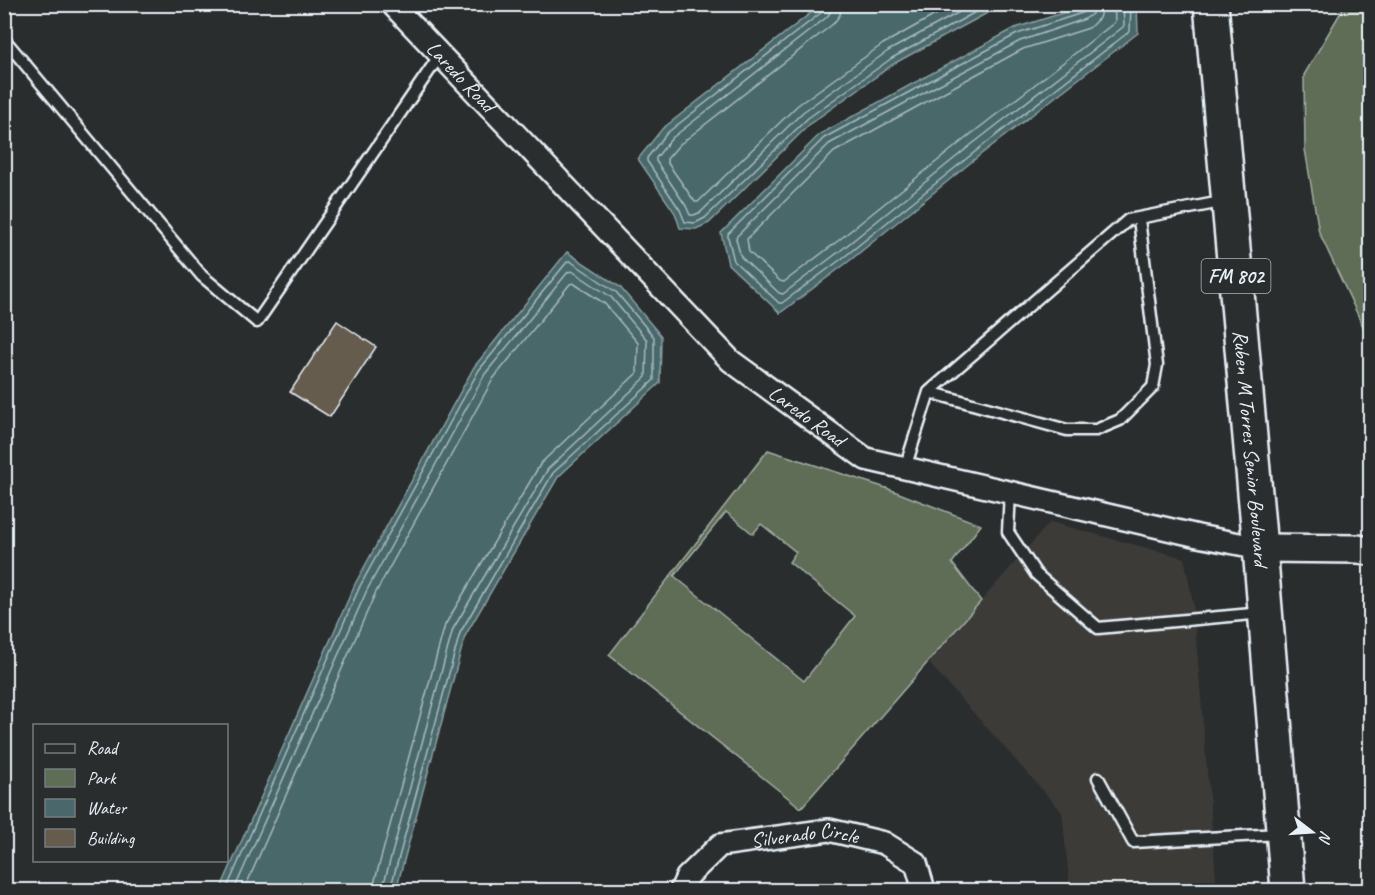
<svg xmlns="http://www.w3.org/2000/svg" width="1375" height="895" font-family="Caveat,sans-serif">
<rect width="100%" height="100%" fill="#2a2d2e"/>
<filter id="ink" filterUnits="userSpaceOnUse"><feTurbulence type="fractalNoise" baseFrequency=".0167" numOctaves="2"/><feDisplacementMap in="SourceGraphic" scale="12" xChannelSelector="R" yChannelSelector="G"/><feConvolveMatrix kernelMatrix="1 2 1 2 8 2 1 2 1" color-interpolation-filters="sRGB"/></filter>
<g filter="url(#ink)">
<path fill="#3c3b38" d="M1050 522 1184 558 1193 602 1217 890H1070L1062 812 928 662Z"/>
<path fill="#5e6d56" stroke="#a3afa7" stroke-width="1.5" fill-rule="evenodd" d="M1345 5H1370V341L1319 232 1305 149 1304 75Z
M768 450 886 488 981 525 952 563 981 601 801 808 609 655ZM726 512 753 534 761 524 796 552 789 562 855 616 804 681 674 576Z"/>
<path fill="#4a686b" stroke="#899fa3" stroke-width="1.5" d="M821 5H1002L895 63 811 123 709 223 696 229 680 228 675 213 638 159 662 129Z
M1088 5H1137L1138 33 980 155 848 262 780 313 728 264 721 233 820 134 1015 28Z
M567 252 620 287 661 336 660 383 558 477 465 636 396 890H220L355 584 474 367Z"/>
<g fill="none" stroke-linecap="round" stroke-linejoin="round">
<path stroke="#a9bac0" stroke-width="1.5" d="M824 4V9L822 12 667 133 647 158V161L680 210 685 222 695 223 705 218 808 118 892 58 990 4
M832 4 831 11 827 17 672 138 656 158V161L686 206 690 215H694L701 212 803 112 888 51 974 4
M841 4 840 15 833 24 679 145 667 159V162L695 202H698L798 105 883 44 955 4
M1086 4 1085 9 1082 13 1017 34 824 138 728 234V237L734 261 779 303H782L844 257 976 151 1130 31 1131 4
M1094 4 1092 14 1085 19 1020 41 829 144 737 236 736 239 741 257 779 293 783 294 840 251 971 145 1123 27 1124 25 1123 4
M1103 4 1099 18 1089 28 1023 49 834 152 747 239 749 252 780 281 784 282 834 244 966 138 1114 23 1115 21 1114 4
M226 890 360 586 479 370 567 262 570 261 616 292 654 337V380L553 473 460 633 390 890
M234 890 367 590 485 374 568 272 572 271 611 297 647 340 646 377 548 469 453 629 384 883 383 890
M244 890 375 594 493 379 570 284 573 283 605 304 638 343 637 373 541 463 445 625 375 880 374 890"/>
</g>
<path fill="#665c4e" stroke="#e8f1f8" stroke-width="1.5" d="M337 321 376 347 330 417 290 392Z"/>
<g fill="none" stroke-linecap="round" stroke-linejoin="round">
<g stroke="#e8f1f8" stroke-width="15">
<path id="service" d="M4 39 202 276 257 322 440 55
M929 392 1067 430H1096L1120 420 1153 387 1157 365 1139 219
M905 468 929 392 1128 220 1226 201
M1010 492 1008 532 1036 574 1098 628 1263 613
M1098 778 1133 842 1280 834"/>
</g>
<g stroke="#e8f1f8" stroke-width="26">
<g id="minor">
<path id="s1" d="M392 4 731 361 866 459 1198 536 1260 548"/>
<path id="s2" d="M681 890 687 877 720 845 829 830 884 843 916 863 924 890"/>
</g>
</g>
<g stroke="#e8f1f8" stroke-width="32">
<path id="tertiary" d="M1260 548 1358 549 1370 551"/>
</g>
<g stroke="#e8f1f8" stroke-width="38">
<g id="primary">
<path id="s3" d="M1211 4 1260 548 1288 890"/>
</g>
</g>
<use href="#service" stroke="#2a2d2e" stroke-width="10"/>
<use href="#minor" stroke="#2a2d2e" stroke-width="21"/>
<use href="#tertiary" stroke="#2a2d2e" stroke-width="27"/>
<use href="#primary" stroke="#2a2d2e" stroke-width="33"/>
</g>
</g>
<g text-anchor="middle" stroke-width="4.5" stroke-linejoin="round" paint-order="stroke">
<rect fill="#2a2d2e" stroke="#afb6bb" stroke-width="1.5" x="1201.5" y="259" width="69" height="34" rx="4.5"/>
<g font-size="20" font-weight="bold" fill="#e8f1f8">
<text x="1236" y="283">FM 802</text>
</g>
<g font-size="21" fill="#e8f1f8" stroke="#2a2d2e">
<text dy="7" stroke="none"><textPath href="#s1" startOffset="100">Laredo Road</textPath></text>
<text dy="7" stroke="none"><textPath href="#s1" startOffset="586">Laredo Road</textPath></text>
<text dy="7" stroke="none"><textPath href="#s3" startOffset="446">Ruben M Torres Senior Boulevard</textPath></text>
<text dy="7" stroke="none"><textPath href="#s2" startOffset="146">Silverado Circle</textPath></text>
</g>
</g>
<rect width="1375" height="895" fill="none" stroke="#2a2d2e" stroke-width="24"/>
<rect x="12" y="12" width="1351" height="871" fill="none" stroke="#e8f1f8" stroke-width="2" filter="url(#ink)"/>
<rect x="33" y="724" width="195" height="138" fill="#2a2d2e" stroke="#767b7f" stroke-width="1.5"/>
<rect x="45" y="744" width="30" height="9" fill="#2a2d2e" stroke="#767b7f" stroke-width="1.5"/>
<text x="87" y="754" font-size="18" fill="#e8f1f8">Road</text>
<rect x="45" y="769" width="30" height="18" fill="#5e6d56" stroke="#767b7f" stroke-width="1.5"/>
<text x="87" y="784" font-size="18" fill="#e8f1f8">Park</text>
<rect x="45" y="799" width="30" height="18" fill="#4a686b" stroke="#767b7f" stroke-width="1.5"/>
<text x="87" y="814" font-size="18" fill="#e8f1f8">Water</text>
<rect x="45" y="829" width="30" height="18" fill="#665c4e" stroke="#767b7f" stroke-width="1.5"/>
<text x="87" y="844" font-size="18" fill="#e8f1f8">Building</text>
<g transform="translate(1312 832) rotate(107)" stroke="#2a2d2e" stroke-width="4.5" paint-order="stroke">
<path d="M0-4.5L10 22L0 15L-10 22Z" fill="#e8f1f8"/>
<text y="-9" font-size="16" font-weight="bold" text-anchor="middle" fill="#e8f1f8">N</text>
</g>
</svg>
